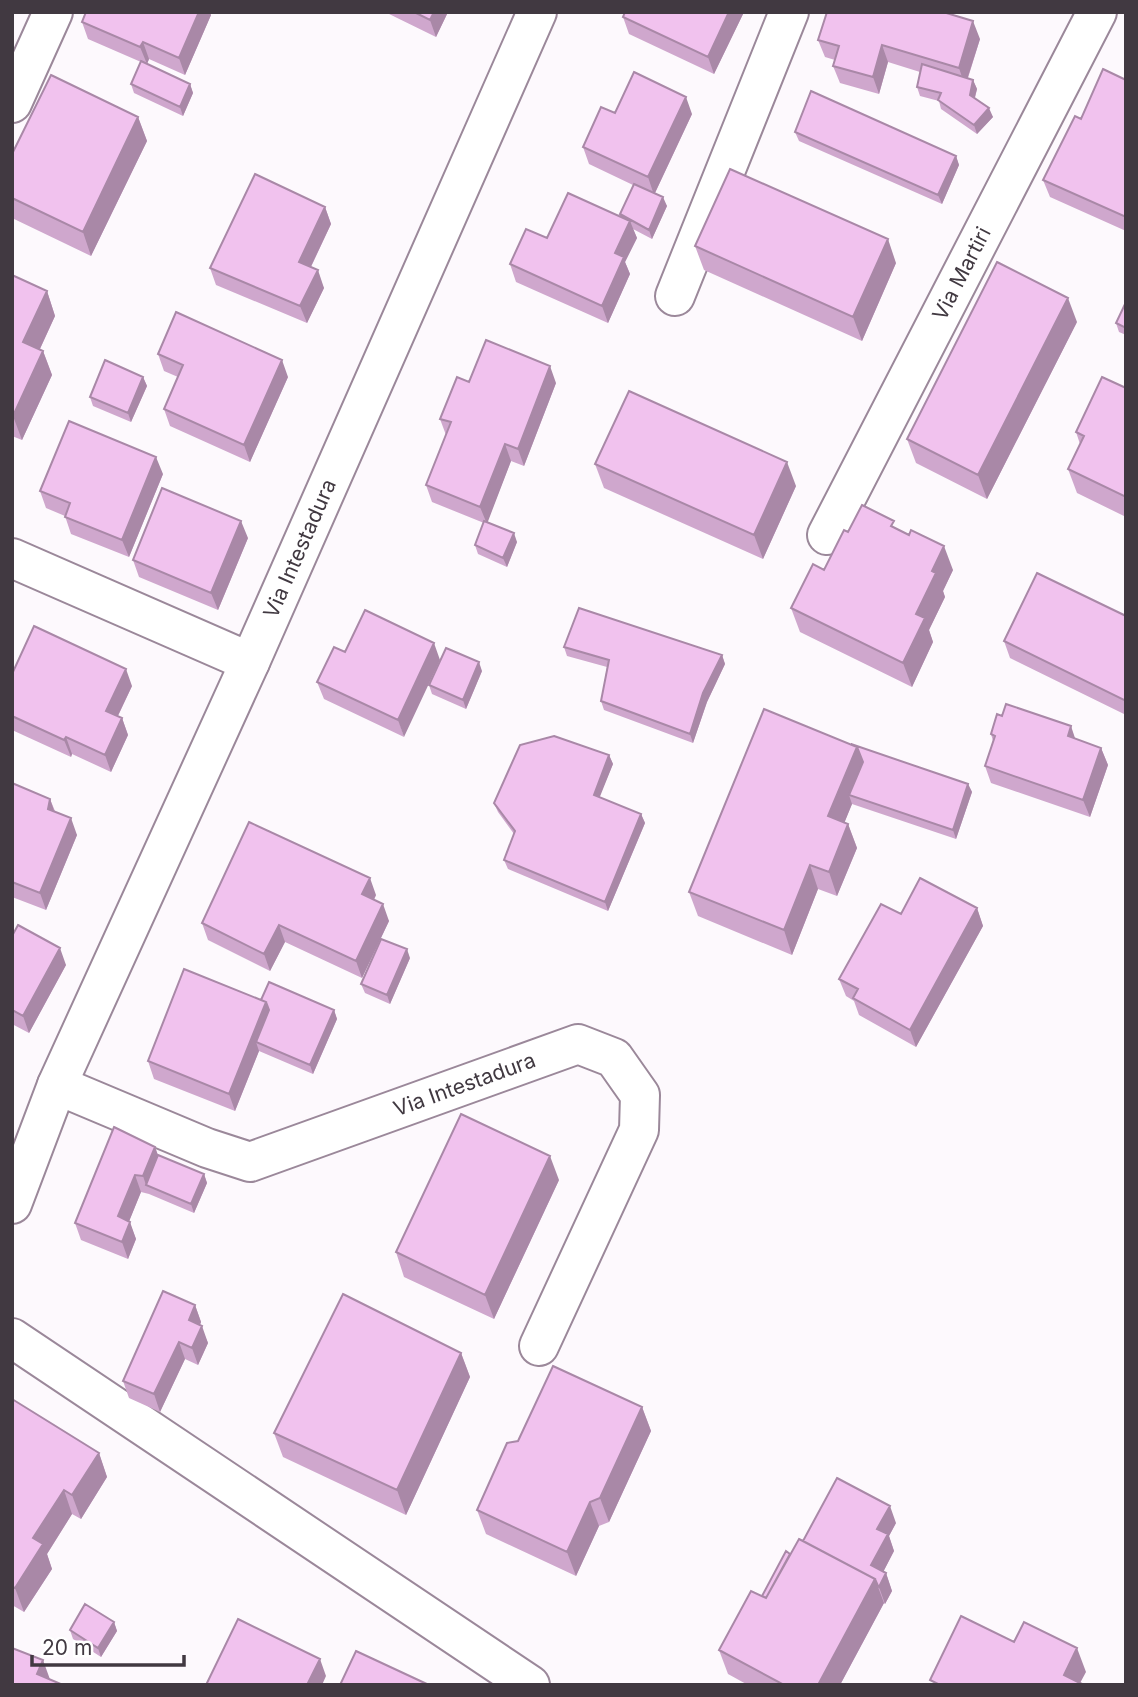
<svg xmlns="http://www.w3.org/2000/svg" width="1138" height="1697" font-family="Inter,sans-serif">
<rect width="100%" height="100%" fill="#fdf9fd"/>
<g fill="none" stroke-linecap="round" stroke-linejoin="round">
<g stroke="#9b889a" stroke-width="42">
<g id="minor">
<path d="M12 103 53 12"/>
<path d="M675 296 789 12"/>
<path id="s1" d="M827 535 1097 12"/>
<path d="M12 558 250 662"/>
<path id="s2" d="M57 1085 207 1148 250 1162 578 1044 614 1058 640 1095 639 1130 539 1346"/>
<path id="s3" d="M12 1204 57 1085 250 662 537 12"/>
<path d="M12 1338 530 1685"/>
</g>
</g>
<use href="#minor" stroke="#fff" stroke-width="38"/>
</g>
<path fill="#cfa7cd" d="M385 12H448L436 37Z
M625 12H744L714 74 629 34 623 17Z
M211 15 185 75 149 59 147 64 190 84 193 93 183 116 134 93 131 84 141 62 88 39 82 22Z
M980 39 968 78 973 80 977 89 975 98 993 117 977 134 941 109 939 101 920 96 917 87 920 72 888 62 879 94 840 83 833 66 835 60 825 57 818 40Z
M1126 80V231L1050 197 1043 180 1081 119Z
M615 113 692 114 655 193 667 206 652 239 633 229 637 238 625 262 630 274 608 323 516 282 510 264 547 238 620 216V214L633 185 589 164 583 147Z
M138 117 147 141 91 256 12 218V154Z
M795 132 956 156 959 165 942 204 799 141Z
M325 207 331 224 311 267 324 288 307 323 216 285 210 268Z
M695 246 896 263 862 341 704 270Z
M12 275 47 291 55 316 40 349 43 351 52 375 22 440 12 436Z
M1126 302V335L1119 332 1116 323Z
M1077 322 987 499 916 463 907 439Z
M158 354 288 377 250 462 170 426 164 409 178 377 164 371Z
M143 377 147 386 131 422 93 406 90 397Z
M469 382 556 383 524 466 511 461 487 522 517 542 507 567 478 554 475 545 484 523 432 502 426 485 446 435 440 419Z
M1126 388V517L1077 493 1068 469 1080 444 1076 432Z
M595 464 796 486 763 559 604 488Z
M163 474 129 557 71 534 65 516 46 508 40 491Z
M896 529 953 570 943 591 945 597 929 630 933 642 912 687 800 632 791 608 824 570 848 532Z
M248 538 218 610 139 577 133 560Z
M365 610 404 737 324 699 317 682 345 652Z
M1126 616V715L1010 658 1004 641Z
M564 647 722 655 725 664 707 702 693 743 604 710 601 701 607 667 567 656Z
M482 671 466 709 432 694 429 685Z
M12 674 132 686 118 716 122 718 128 735 111 772 72 754 71 757 12 730Z
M991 734 1076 739 1101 748 1108 765 1090 817 991 783 985 766 993 741Z
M851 744 968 784 972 792 956 839 852 804 844 823 848 824 857 848 837 896 818 889 792 955 698 916 689 892Z
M609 755 613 764 599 797 641 814 645 823 608 911 508 869 504 860 514 834 498 812 494 803Z
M12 783 50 799 55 811 77 835 46 910 12 897Z
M376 895 374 900 389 921 362 978 285 942 270 971 208 940 202 923Z
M977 908 983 926 916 1047 859 1015 854 1001 846 996 839 979 901 914Z
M12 930 66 965 29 1033 12 1024Z
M410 958 390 1004 365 993 361 984Z
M261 1000 334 1010 337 1019 313 1074 259 1051 235 1111 154 1079 148 1061Z
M155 1147 158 1155 204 1174 207 1183 194 1213 149 1194 141 1192 129 1221 136 1239 128 1259 81 1240 75 1223Z
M559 1180 494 1319 404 1277 396 1252Z
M195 1305 201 1322 200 1325 208 1343 198 1365 185 1359 160 1412 129 1398 123 1381Z
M461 1353 470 1377 406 1515 283 1457 274 1433Z
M12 1399 99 1453 107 1477 81 1519 72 1514 47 1554 52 1569 24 1612 12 1605Z
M642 1407 651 1431 609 1522 599 1526 576 1576 486 1534 477 1510 518 1441Z
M896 1523 889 1536 894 1551 883 1572 886 1573 892 1591 885 1604 884 1603 840 1685H748L728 1674 719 1650 762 1596 790 1554 803 1541Z
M114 1622 117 1631 101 1657 73 1639 70 1630Z"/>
<path fill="#a988a7" d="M199 12H210L211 15 185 75 179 58Z
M434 12H448L436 37 430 20Z
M729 12H744L714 74 708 57Z
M973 21 980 39 965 86 959 68Z
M143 42 149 59 147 64 140 47Z
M882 45 888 62 879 94 873 77Z
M973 80 977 89 973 104 970 95Z
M190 84 193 93 183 116 180 107Z
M686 97 692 114 654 195 648 177Z
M989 108 993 117 977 134 974 125Z
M138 117 147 141 91 256 83 232Z
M956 156 959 165 942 204 938 195Z
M663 197 667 206 652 239 649 230Z
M325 207 331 224 305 279 299 262Z
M630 221 637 238 625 262 630 274 608 323 602 306 615 253Z
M888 239 896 263 862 341 853 317Z
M318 270 324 288 307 323 300 306Z
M47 291 55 316 32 366 23 342Z
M1068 298 1077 322 987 499 978 475Z
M43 351 52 375 22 440 13 416Z
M282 360 288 377 250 462 244 445Z
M550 366 556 383 524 466 518 449Z
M143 377 147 386 131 422 128 413Z
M505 444 511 461 487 524 480 507Z
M156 457 163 474 129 557 122 540Z
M787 462 796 486 763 559 754 535Z
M241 521 248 538 218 610 211 593Z
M514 533 517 542 507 567 503 558Z
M944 546 953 570 943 591 945 597 929 630 933 642 912 687 903 663 916 614 932 571Z
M434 643 440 660 404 737 398 720Z
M722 655 725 664 707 702 693 743 690 734 703 693Z
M479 662 482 671 466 709 463 700Z
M126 669 132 686 112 728 106 711Z
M122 718 128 735 111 772 105 755Z
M1071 726 1077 744 1068 736Z
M66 737 72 754 71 757 64 740Z
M857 747 866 771 849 795 852 804 837 841 828 816Z
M1101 748 1108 765 1090 817 1083 800Z
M609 755 613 764 597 804 594 795Z
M968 784 972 792 956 839 953 830Z
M50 799 56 816 48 809Z
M641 814 645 823 608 911 605 902Z
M71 818 77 835 46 910 40 893Z
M848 824 857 848 837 896 829 872Z
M810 865 818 889 792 955 784 930Z
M370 878 376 895 368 911 362 894Z
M383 904 389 921 362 978 356 961Z
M977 908 983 926 916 1047 910 1030Z
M279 925 285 942 270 971 264 954Z
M60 948 66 965 29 1033 23 1016Z
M407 949 410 958 390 1004 387 995Z
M266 1002 272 1019 256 1042 259 1051 235 1111 229 1094Z
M334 1010 337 1019 313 1074 310 1065Z
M155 1147 161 1164 146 1185 149 1194 143 1176Z
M550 1156 559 1180 494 1319 485 1295Z
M204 1174 207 1183 194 1213 191 1204Z
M135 1175 141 1192 124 1234 118 1216Z
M130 1222 136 1239 128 1259 122 1242Z
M195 1305 201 1322 195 1337 189 1320Z
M202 1326 208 1343 198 1365 192 1348Z
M179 1342 185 1359 160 1412 154 1394Z
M461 1353 470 1377 406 1515 397 1490Z
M642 1407 651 1431 609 1522 600 1498Z
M99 1453 107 1477 81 1519 72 1495Z
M64 1490 72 1514 47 1554 52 1569 24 1612 15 1588 33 1538Z
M590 1502 599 1526 576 1576 567 1552Z
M890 1506 896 1523 889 1536 894 1551 878 1582 871 1565 877 1529Z
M886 1573 892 1591 885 1604 879 1587Z
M875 1579 884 1603 840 1685H818Z
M114 1622 117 1631 101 1657 98 1648Z
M1077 1648 1086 1672 1079 1685 1064 1675Z
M320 1659 326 1676 322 1685H307Z
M43 1660 52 1685 37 1674Z"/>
<path fill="#f1c2ee" stroke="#a988a7" stroke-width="2" d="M86 12H199L179 58 143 42 140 47 82 22Z
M414 12H434L430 20Z
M625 12H729L708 57 623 17Z
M827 12H943L973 21 959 68 882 45 873 77 833 66 839 46 818 40Z
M141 61 190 84 180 107 131 84Z
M922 64 973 80 970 95 989 108 974 125 938 100 941 93 917 87Z
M1103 69 1126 80V217L1043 180 1075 116 1081 119Z
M634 72 686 97 648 177 583 147 601 107 615 113Z
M51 75 138 117 83 232 12 198V154Z
M811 91 956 156 938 195 795 132Z
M730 169 888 239 853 317 695 246Z
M255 174 325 207 299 262 318 270 300 306 210 268Z
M634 184 663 197 649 230 620 214Z
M568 193 630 221 615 253 624 257 602 306 510 264 526 229 547 238Z
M997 262 1068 298 978 475 907 439Z
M12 275 47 291 23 342 43 351 13 416Z
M1126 302V328L1116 323Z
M176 312 282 360 244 445 164 409 183 365 158 354Z
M486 340 550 366 518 449 505 444 480 507 426 485 451 422 440 419 457 377 469 382Z
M105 360 143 377 128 413 90 397Z
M1102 377 1126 388V497L1068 469 1084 436 1076 432Z
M629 391 787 462 754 535 595 464Z
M69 421 156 457 122 540 65 517 70 503 40 491Z
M162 488 241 521 211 593 133 560Z
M862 505 894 521 891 526 909 535 911 530 944 546 932 571 936 573 916 614 925 618 903 663 791 608 813 564 824 570 844 530 848 532Z
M484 521 514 533 503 558 475 545Z
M1037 573 1126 616V701L1004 641Z
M579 608 722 655 703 693 690 734 601 701 609 660 564 647Z
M365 610 434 643 398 720 317 682 334 647 345 652Z
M34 626 126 669 106 711 122 718 105 755 66 737 64 740 12 716V674Z
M446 648 479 662 463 700 429 685Z
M1006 704 1071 726 1068 736 1101 748 1083 800 985 766 995 736 991 734 997 714 1002 716Z
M764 709 857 747 828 816 848 824 829 872 810 865 784 930 689 892Z
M554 736 609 755 594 795 641 814 605 902 504 860 515 831 494 803 520 745Z
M851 744 968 784 953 830 849 795 863 762 857 747Z
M12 783 50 799 48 809 71 818 40 893 12 882Z
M249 822 370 878 362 894 383 904 356 961 279 925 264 954 202 923Z
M920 878 977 908 910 1030 853 998 858 989 839 979 881 904 901 914Z
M18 925 60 948 23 1016 12 1010V936Z
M381 939 407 949 387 995 361 984Z
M184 969 266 1002 229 1094 148 1061Z
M269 982 334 1010 310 1065 256 1042 269 1010 266 1002 261 1000Z
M461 1114 550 1156 485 1295 396 1252Z
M114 1127 155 1147 143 1176 135 1175 118 1216 130 1222 122 1242 75 1223Z
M158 1155 204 1174 191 1204 146 1185Z
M163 1291 195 1305 189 1320 202 1326 192 1348 179 1342 154 1394 123 1381Z
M343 1294 461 1353 397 1490 274 1433Z
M553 1366 642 1407 600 1498 590 1502 567 1552 477 1510 507 1443 518 1441Z
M12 1399 99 1453 72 1495 64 1490 33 1538 43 1544 15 1588 12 1587Z
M837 1478 890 1506 877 1529 888 1534 871 1565 886 1573 879 1587 878 1586 875 1579 803 1541Z
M799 1539 875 1579 818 1685H784L719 1650 751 1591 766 1598Z
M786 1551 790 1554 766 1598 762 1596Z
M85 1604 114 1622 98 1648 70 1630Z
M961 1616 1014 1642 1024 1622 1077 1648 1064 1675 1084 1685H940L930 1680Z
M238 1619 320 1659 307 1685H206Z
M12 1648 43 1660 37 1674 63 1685H12Z
M356 1651 429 1685H340Z"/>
<g text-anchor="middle" stroke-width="5" stroke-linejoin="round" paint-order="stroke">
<g font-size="21" fill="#413941" stroke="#fff">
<text dy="7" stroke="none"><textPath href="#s1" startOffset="294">Via Martiri</textPath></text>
<text dy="7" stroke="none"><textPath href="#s3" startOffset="716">Via Intestadura</textPath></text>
<text dy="7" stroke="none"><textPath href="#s2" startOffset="436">Via Intestadura</textPath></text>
</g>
</g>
<rect width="1138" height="1697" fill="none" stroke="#413941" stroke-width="28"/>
<path d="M32 1655v10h152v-10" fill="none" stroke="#413941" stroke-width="3.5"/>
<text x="42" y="1655" font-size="21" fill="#413941" stroke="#ffffff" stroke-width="5" paint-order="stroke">20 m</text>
</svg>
